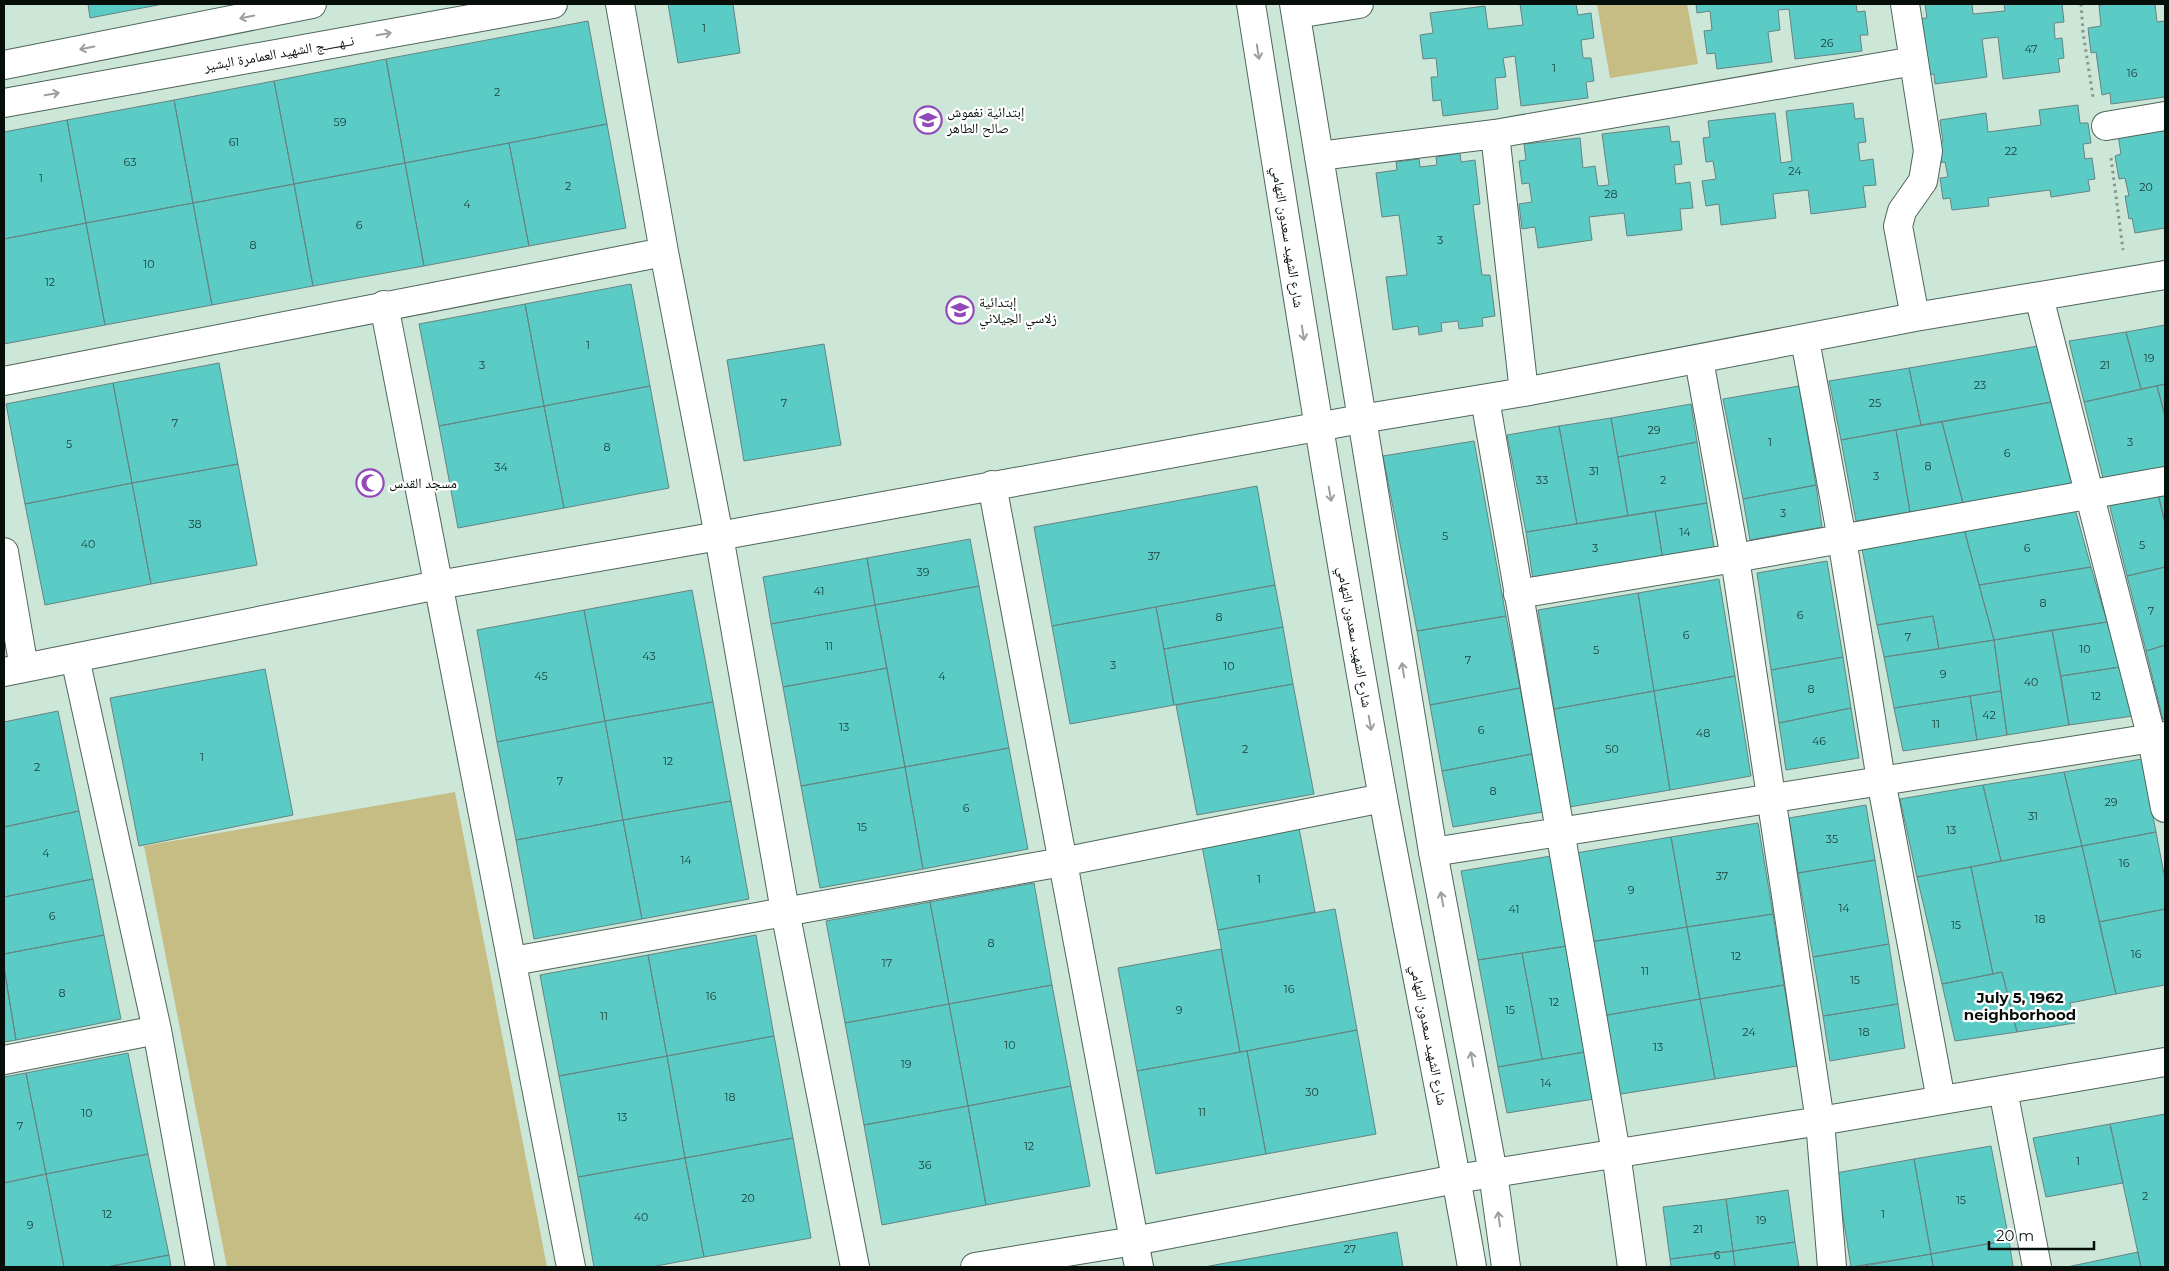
<svg xmlns="http://www.w3.org/2000/svg" width="2169" height="1271" font-family="Montserrat,'Noto Naskh Arabic',sans-serif">
<rect width="100%" height="100%" fill="#cce6d7"/>
<path fill="#c6bd84" d="M1597 4H1687L1698 64 1610 78Z
M455 792 547 1267H227L144 846Z"/>
<path fill="#5bcbc6" stroke="#668482" d="M88 4H163L90 18Z
M668 4H733L740 53 678 63Z
M1520 4H1576L1578 15 1591 13 1594 38 1581 40 1583 58H1591L1594 81 1586 82 1588 98 1521 106 1515 56 1503 58 1506 77 1495 78 1498 109 1443 116 1441 100 1433 101 1431 77H1438L1436 58 1423 59 1420 35 1433 33 1430 13 1485 6 1488 29 1523 25Z
M1696 4H1856L1857 12 1865 11 1868 35H1860L1862 51 1795 59 1789 9 1778 10 1780 30 1768 32 1772 62 1717 69 1715 53 1707 54 1704 31 1712 30 1710 11 1697 13Z
M1925 4H1972L1973 14 2005 11 2004 4H2062L2064 22 2054 23 2055 39 2062 38 2064 58 2058 59 2060 72 2003 79 1998 37 1982 39 1987 77 1935 84 1934 74 1927 75 1915 19 1927 18Z
M2111 4H2155L2157 22 2165 21V97L2111 104 2110 93 2102 95 2096 52 2091 53 2088 28 2101 26 2099 5Z
M588 21 607 124 405 163 386 59Z
M386 59 405 163 294 184 274 81Z
M274 81 294 184 193 203 174 100Z
M174 100 193 203 86 223 67 120Z
M1853 103 1855 119 1863 118 1866 142 1858 143 1860 161 1873 159 1876 185 1863 186 1866 207 1811 214 1808 190 1791 192 1773 194 1776 218 1721 225 1719 204 1706 206 1702 181 1716 179 1713 161 1706 162 1703 138 1710 137 1708 121 1775 113 1781 163 1792 161 1786 111Z
M2078 105 2080 123H2088L2091 143 2083 144 2085 159 2092 158 2095 179 2088 180 2090 191 2051 197 2050 190 1988 198 1989 206 1952 210 1950 198 1943 199 1940 178 1948 177 1945 162 1938 163 1936 143 1943 142 1940 120 1986 113 1988 132 2041 125 2039 110Z
M67 120 86 223 4 239V132Z
M607 124 626 228 529 246 509 143Z
M1669 126 1671 142 1679 141 1682 164 1674 165 1676 184 1690 182 1693 208 1680 209 1682 230 1627 236 1624 213 1589 217 1592 240 1538 248 1535 227 1522 229 1519 204 1532 202 1529 183 1522 184 1519 161 1526 160 1524 144 1580 138 1583 168 1595 166 1598 186 1609 185 1602 134Z
M2165 127V228L2135 233 2132 218 2129 219 2125 196H2129L2125 178 2119 179 2115 156 2121 154 2118 135Z
M509 143 529 246 424 266 405 163Z
M1460 153 1461 162 1475 160 1480 204 1473 205 1482 275H1490L1495 316 1482 318 1483 326 1459 329 1458 321 1441 323 1442 331 1419 335 1418 326 1393 330 1386 277 1407 275 1399 215 1382 217 1376 173 1397 170 1396 162 1419 159 1420 167 1437 165 1436 157Z
M405 163 424 266 313 286 294 184Z
M294 184 313 286 212 305 193 203Z
M193 203 212 305 105 325 86 223Z
M86 223 105 325 4 344V239Z
M631 284 650 386 544 406 525 304Z
M525 304 544 406 439 426 419 324Z
M2165 325V384L2141 389 2126 332Z
M2126 332 2141 389 2084 402 2069 341Z
M824 344 841 445 744 461 727 360Z
M2038 346 2052 402 1921 425 1909 368Z
M219 363 238 464 132 483 113 383Z
M1909 368 1921 425 1841 440 1829 381Z
M113 383 132 483 25 504 6 404Z
M2165 384V416L2157 386Z
M650 386 669 488 564 508 544 406Z
M1799 386 1816 485 1743 499 1723 399Z
M2157 386 2165 416V468L2103 478 2084 402Z
M2052 402 2072 484 1963 503 1942 422Z
M1691 404 1697 442 1618 457 1611 418Z
M544 406 564 508 458 528 439 426Z
M1611 418 1628 516 1577 524 1559 426Z
M1942 422 1963 503 1910 512 1896 430Z
M1559 426 1577 524 1526 532 1507 435Z
M1896 430 1910 512 1856 521 1841 440Z
M1474 441 1506 616 1417 631 1383 456Z
M1697 442 1707 503 1628 516 1618 457Z
M238 464 257 565 151 584 132 483Z
M132 483 151 584 45 605 25 504Z
M1816 485 1822 527 1750 540 1743 499Z
M1257 486 1275 585 1052 626 1034 527Z
M2165 493V523L2158 494Z
M2158 494 2165 523V567L2127 576 2109 503Z
M1707 503 1715 553 1663 560 1655 511Z
M2075 509 2091 567 1979 585 1964 529Z
M1655 511 1663 560 1533 580 1526 532Z
M1964 529 1994 640 1939 649 1933 616 1877 625 1862 549Z
M970 539 979 586 875 605 867 558Z
M867 558 875 605 771 624 763 577Z
M1827 561 1843 657 1771 670 1757 573Z
M2091 567 2107 622 1994 640 1979 585Z
M2165 567V645L2146 651 2127 576Z
M1719 579 1735 676 1654 691 1638 593Z
M1275 585 1283 627 1164 649 1156 607Z
M979 586 1009 748 905 767 875 605Z
M692 590 713 702 605 721 584 610Z
M1638 593 1654 691 1554 709 1538 610Z
M875 605 887 668 783 687 771 624Z
M1156 607 1174 705 1070 724 1052 626Z
M584 610 605 721 497 742 477 630Z
M1506 616 1520 688 1430 705 1417 631Z
M1933 616 1939 649 1884 657 1877 625Z
M2107 622 2120 667 2061 676 2052 630Z
M1283 627 1293 684 1174 705 1164 649Z
M2052 630 2069 725 2007 735 1994 640Z
M1994 640 2001 691 1894 708 1884 657Z
M2165 645V719L2163 720 2146 651Z
M1843 657 1851 708 1779 723 1771 670Z
M2120 667 2133 716 2069 725 2061 676Z
M887 668 905 767 801 786 783 687Z
M265 669 293 815 139 846 110 698Z
M1735 676 1751 776 1670 790 1654 691Z
M1293 684 1314 794 1197 815 1176 705Z
M1520 688 1532 754 1442 771 1430 705Z
M1654 691 1670 790 1569 807 1554 709Z
M2001 691 2007 735 1977 740 1970 696Z
M1970 696 1977 740 1903 751 1894 708Z
M713 702 731 801 623 820 605 721Z
M1851 708 1859 758 1786 770 1779 723Z
M58 711 79 811 4 827V722Z
M605 721 623 820 516 840 497 742Z
M1009 748 1028 849 923 869 905 767Z
M1532 754 1543 812 1453 827 1442 771Z
M2142 759 2156 832 2082 846 2064 772Z
M905 767 923 869 820 888 801 786Z
M2064 772 2082 846 2001 861 1983 785Z
M1983 785 2001 861 1917 877 1900 799Z
M731 801 749 899 642 919 623 820Z
M1866 805 1875 860 1798 873 1789 818Z
M79 811 93 879 4 897V827Z
M623 820 642 919 534 939 516 840Z
M1758 823 1773 914 1687 927 1671 837Z
M1299 828 1315 912 1218 930 1202 846Z
M2156 832 2165 879V909L2099 922 2082 846Z
M1671 837 1687 927 1590 942 1576 853Z
M2082 846 2116 994 2070 1003 2075 1023 2017 1032 2002 972 1993 974 1971 867Z
M1551 856 1567 946 1478 960 1461 871Z
M1875 860 1889 944 1813 957 1798 873Z
M1971 867 1993 974 1942 984 1917 877Z
M93 879 104 935 4 954V897Z
M1034 883 1052 985 949 1004 930 902Z
M930 902 949 1004 845 1023 826 921Z
M1335 909 1357 1030 1240 1052 1218 930Z
M2165 909V985L2116 994 2099 922Z
M1773 914 1784 985 1700 999 1687 927Z
M1687 927 1700 999 1602 1016 1590 942Z
M104 935 121 1019 16 1040 4 967V954Z
M756 935 774 1036 667 1056 648 955Z
M1889 944 1898 1004 1823 1016 1813 957Z
M1567 946 1585 1052 1542 1059 1522 953Z
M1221 949 1240 1052 1137 1071 1118 968Z
M1522 953 1542 1059 1498 1067 1478 960Z
M648 955 667 1056 559 1076 540 975Z
M4 968 16 1040 4 1042Z
M2002 972 2017 1032 1955 1041 1942 984Z
M1052 985 1071 1086 968 1106 949 1004Z
M1784 985 1797 1066 1715 1079 1700 999Z
M1700 999 1715 1079 1615 1095 1602 1016Z
M949 1004 968 1106 864 1125 845 1023Z
M1898 1004 1905 1048 1830 1061 1823 1016Z
M1357 1030 1376 1134 1266 1154 1247 1051Z
M774 1036 793 1138 685 1158 667 1056Z
M1247 1051 1266 1154 1156 1174 1137 1071Z
M1585 1052 1594 1099 1507 1113 1498 1067Z
M128 1053 148 1154 46 1174 26 1073Z
M667 1056 685 1158 578 1177 559 1076Z
M26 1073 46 1174 4 1183V1077Z
M1071 1086 1090 1186 986 1205 968 1106Z
M968 1106 986 1205 882 1225 864 1125Z
M2165 1114V1267H2141L2110 1124Z
M2110 1124 2123 1183 2046 1197 2033 1138Z
M793 1138 811 1238 704 1257 685 1158Z
M1991 1146 2009 1240 1931 1254 1914 1159Z
M148 1154 169 1255 107 1267H64L46 1174Z
M685 1158 704 1257 651 1267H594L578 1177Z
M1914 1159 1931 1254 1851 1267 1836 1173Z
M46 1174 64 1267H4V1183Z
M1788 1190 1795 1242 1733 1251 1726 1199Z
M1726 1199 1733 1251 1670 1259 1663 1207Z
M1397 1232 1403 1267H1204Z
M2009 1240 2013 1267H1933L1931 1254Z
M1795 1242 1799 1267H1735L1733 1251Z
M1733 1251 1735 1267H1671L1670 1259Z
M2138 1252 2141 1267H2067Z
M1931 1254 1933 1267H1858Z
M169 1255 171 1267H107Z"/>
<g fill="none" stroke-linecap="round" stroke-linejoin="round">
<g stroke="#4f665a" stroke-width="30">
<path id="street" d="M620 4 664 252 719 536 785 911 855 1267
M1905 4 1928 151 1923 181 1902 211 1898 226 1915 317
M1296 14 1359 4
M2106 126 2165 116
M1495 134 1524 392
M1319 156 1495 134 1914 61
M2039 297 2152 739 2165 808
M384 305 571 1267
M1805 340 1842 539 1881 780 1941 1100
M1699 360 1735 558 1820 1121 1832 1267
M4 381 664 252
M1485 399 1616 1153 1632 1267
M992 485 1139 1267
M4 552 24 668
M1518 594 1735 558 2165 481
M75 658 157 1030 200 1267
M4 672 438 585 719 536 1361 419 1524 392 1915 317 2165 275
M1433 852 2165 736
M513 961 1062 862 1383 798
M4 1060 157 1030
M2003 1090 2037 1267
M975 1267 1134 1241 1456 1179 1820 1121 2165 1062"/>
</g>
<g stroke="#4f665a" stroke-width="30">
<path id="secondary" d="M1251 4C1293 269 1335 534 1383 798 1412 955 1445 1110 1472 1267
M1294 4 1433 852 1493 1173 1506 1267
M4 65 312 4
M4 103 553 4"/>
</g>
<path stroke="#84978c" stroke-width="3" stroke-dasharray="2.5 4" stroke-linecap="butt" d="M2081 4 2083 32 2093 97
M2111 158 2123 250"/>
<use href="#street" stroke="#fff" stroke-width="28"/>
<use href="#secondary" stroke="#fff" stroke-width="28"/>
</g>
<defs><path id="oneway-shaft" d="M-6 0H5M1.5-3L5.5 0L1.5 3" fill="none" stroke-width="1.6" stroke-linecap="round" stroke-linejoin="round" transform="scale(1.25)"/></defs>
<g stroke="#9c9f9d">
<use href="#oneway-shaft" transform="translate(247 17) rotate(169)"/>
<use href="#oneway-shaft" transform="translate(384 34) rotate(-10)"/>
<use href="#oneway-shaft" transform="translate(87 48) rotate(169)"/>
<use href="#oneway-shaft" transform="translate(1258 52) rotate(81)"/>
<use href="#oneway-shaft" transform="translate(52 94) rotate(-10)"/>
<use href="#oneway-shaft" transform="translate(1303 333) rotate(81)"/>
<use href="#oneway-shaft" transform="translate(1330 494) rotate(80)"/>
<use href="#oneway-shaft" transform="translate(1403 670) rotate(-99)"/>
<use href="#oneway-shaft" transform="translate(1370 723) rotate(80)"/>
<use href="#oneway-shaft" transform="translate(1442 899) rotate(-100)"/>
<use href="#oneway-shaft" transform="translate(1472 1059) rotate(-100)"/>
<use href="#oneway-shaft" transform="translate(1499 1219) rotate(-98)"/>
</g>
<defs>
<g id="school-ring" transform="scale(1.4375)"><circle r="9.5" fill="#fff" stroke="#9348ba" stroke-width="1.5"/><path d="M0-5L7-2L0 1L-7-2ZM-4 1L0 2.5L4 1V4Q0 6-4 4Z" fill="#9348ba"/></g>
<g id="mosque-ring" transform="scale(1.4375)"><circle r="9.5" fill="#fff" stroke="#9348ba" stroke-width="1.5"/><path d="M3.5-4.9A6 6 0 1 0 3.5 4.9A5 5 0 1 1 3.5-4.9Z" fill="#9348ba"/></g>
</defs>
<g fill-rule="evenodd">
<use href="#school-ring" x="928" y="120"/>
<use href="#school-ring" x="960" y="310"/>
<use href="#mosque-ring" x="370" y="483"/>
</g>
<g text-anchor="middle" stroke-width="4.5" stroke-linejoin="round" paint-order="stroke">
<g font-size="11" fill="#1c3e3a">
<text x="704" y="32">1</text>
<text x="1827" y="47">26</text>
<text x="2031" y="53">47</text>
<text x="1554" y="72">1</text>
<text x="2132" y="77">16</text>
<text x="497" y="96">2</text>
<text x="340" y="126">59</text>
<text x="234" y="146">61</text>
<text x="2011" y="155">22</text>
<text x="130" y="166">63</text>
<text x="1795" y="175">24</text>
<text x="41" y="182">1</text>
<text x="568" y="190">2</text>
<text x="2146" y="191">20</text>
<text x="1611" y="198">28</text>
<text x="467" y="208">4</text>
<text x="359" y="229">6</text>
<text x="1440" y="244">3</text>
<text x="253" y="249">8</text>
<text x="149" y="268">10</text>
<text x="50" y="286">12</text>
<text x="588" y="349">1</text>
<text x="2149" y="362">19</text>
<text x="482" y="369">3</text>
<text x="2105" y="369">21</text>
<text x="1980" y="389">23</text>
<text x="784" y="407">7</text>
<text x="1875" y="407">25</text>
<text x="175" y="427">7</text>
<text x="1654" y="434">29</text>
<text x="1770" y="446">1</text>
<text x="2130" y="446">3</text>
<text x="69" y="448">5</text>
<text x="607" y="451">8</text>
<text x="2007" y="457">6</text>
<text x="1928" y="470">8</text>
<text x="501" y="471">34</text>
<text x="1594" y="475">31</text>
<text x="1876" y="480">3</text>
<text x="1542" y="484">33</text>
<text x="1663" y="484">2</text>
<text x="1783" y="517">3</text>
<text x="195" y="528">38</text>
<text x="1685" y="536">14</text>
<text x="1445" y="540">5</text>
<text x="88" y="548">40</text>
<text x="2142" y="549">5</text>
<text x="1595" y="552">3</text>
<text x="2027" y="552">6</text>
<text x="1154" y="560">37</text>
<text x="923" y="576">39</text>
<text x="819" y="595">41</text>
<text x="2043" y="607">8</text>
<text x="2151" y="615">7</text>
<text x="1800" y="619">6</text>
<text x="1219" y="621">8</text>
<text x="1686" y="639">6</text>
<text x="1908" y="641">7</text>
<text x="829" y="650">11</text>
<text x="2085" y="653">10</text>
<text x="1596" y="654">5</text>
<text x="649" y="660">43</text>
<text x="1468" y="664">7</text>
<text x="1113" y="669">3</text>
<text x="1229" y="670">10</text>
<text x="1943" y="678">9</text>
<text x="541" y="680">45</text>
<text x="942" y="680">4</text>
<text x="2031" y="686">40</text>
<text x="1811" y="693">8</text>
<text x="2096" y="700">12</text>
<text x="1989" y="719">42</text>
<text x="1936" y="728">11</text>
<text x="844" y="731">13</text>
<text x="1481" y="734">6</text>
<text x="1703" y="737">48</text>
<text x="1819" y="745">46</text>
<text x="1245" y="753">2</text>
<text x="1612" y="753">50</text>
<text x="202" y="761">1</text>
<text x="668" y="765">12</text>
<text x="37" y="771">2</text>
<text x="560" y="785">7</text>
<text x="1493" y="795">8</text>
<text x="2111" y="806">29</text>
<text x="966" y="812">6</text>
<text x="2033" y="820">31</text>
<text x="862" y="831">15</text>
<text x="1951" y="834">13</text>
<text x="1832" y="843">35</text>
<text x="46" y="857">4</text>
<text x="686" y="864">14</text>
<text x="2124" y="867">16</text>
<text x="1722" y="880">37</text>
<text x="1259" y="883">1</text>
<text x="1631" y="894">9</text>
<text x="1844" y="912">14</text>
<text x="1514" y="913">41</text>
<text x="52" y="920">6</text>
<text x="2040" y="923">18</text>
<text x="1956" y="929">15</text>
<text x="991" y="947">8</text>
<text x="2136" y="958">16</text>
<text x="1736" y="960">12</text>
<text x="887" y="967">17</text>
<text x="1645" y="975">11</text>
<text x="1855" y="984">15</text>
<text x="1289" y="993">16</text>
<text x="62" y="997">8</text>
<text x="711" y="1000">16</text>
<text x="1554" y="1006">12</text>
<text x="1179" y="1014">9</text>
<text x="1510" y="1014">15</text>
<text x="604" y="1020">11</text>
<text x="1749" y="1036">24</text>
<text x="1864" y="1036">18</text>
<text x="1010" y="1049">10</text>
<text x="1658" y="1051">13</text>
<text x="906" y="1068">19</text>
<text x="1546" y="1087">14</text>
<text x="1312" y="1096">30</text>
<text x="730" y="1101">18</text>
<text x="1202" y="1116">11</text>
<text x="87" y="1117">10</text>
<text x="622" y="1121">13</text>
<text x="20" y="1130">7</text>
<text x="1029" y="1150">12</text>
<text x="2078" y="1165">1</text>
<text x="925" y="1169">36</text>
<text x="2145" y="1200">2</text>
<text x="748" y="1202">20</text>
<text x="1961" y="1204">15</text>
<text x="107" y="1218">12</text>
<text x="1883" y="1218">1</text>
<text x="641" y="1221">40</text>
<text x="1761" y="1224">19</text>
<text x="30" y="1229">9</text>
<text x="1698" y="1233">21</text>
<text x="1350" y="1253">27</text>
<text x="1717" y="1259">6</text>
</g>
<g font-size="14" fill="#070f0b" stroke="#fff">
<text transform="translate(279 53) rotate(-10)" y="5">نــهـــــج الشهيد العمامرة البشير</text>
<text transform="translate(1288 237) rotate(81)" y="5">شارع الشهيد سعدون التهامي</text>
<text transform="translate(1355 637) rotate(80)" y="5">شارع الشهيد سعدون التهامي</text>
<text transform="translate(1429 1035) rotate(79)" y="5">شارع الشهيد سعدون التهامي</text>
</g>
<g font-size="14" fill="#070f0b" stroke="#fff" text-anchor="start">
<text x="947" y="117">إبتدائية نغموش<tspan x="947" dy="16">صالح الطاهر</tspan></text>
<text x="979" y="307">إبتدائية<tspan x="979" dy="16">زلاسي الجيلاني</tspan></text>
<text x="389" y="488">مسجد القدس</text>
</g>
<g font-size="15" font-weight="bold" fill="#070f0b" stroke="#fff">
<text x="2020" y="1003">July 5, 1962<tspan x="2020" dy="17">neighborhood</tspan></text>
</g>
</g>
<rect width="2169" height="1271" fill="none" stroke="#070f0b" stroke-width="10"/>
<path d="M1989 1241v8h105v-8" fill="none" stroke="#070f0b" stroke-width="2.5"/>
<text x="1996" y="1241" font-size="15" fill="#070f0b" stroke="#ffffff" stroke-width="4" paint-order="stroke">20 m</text>
</svg>
